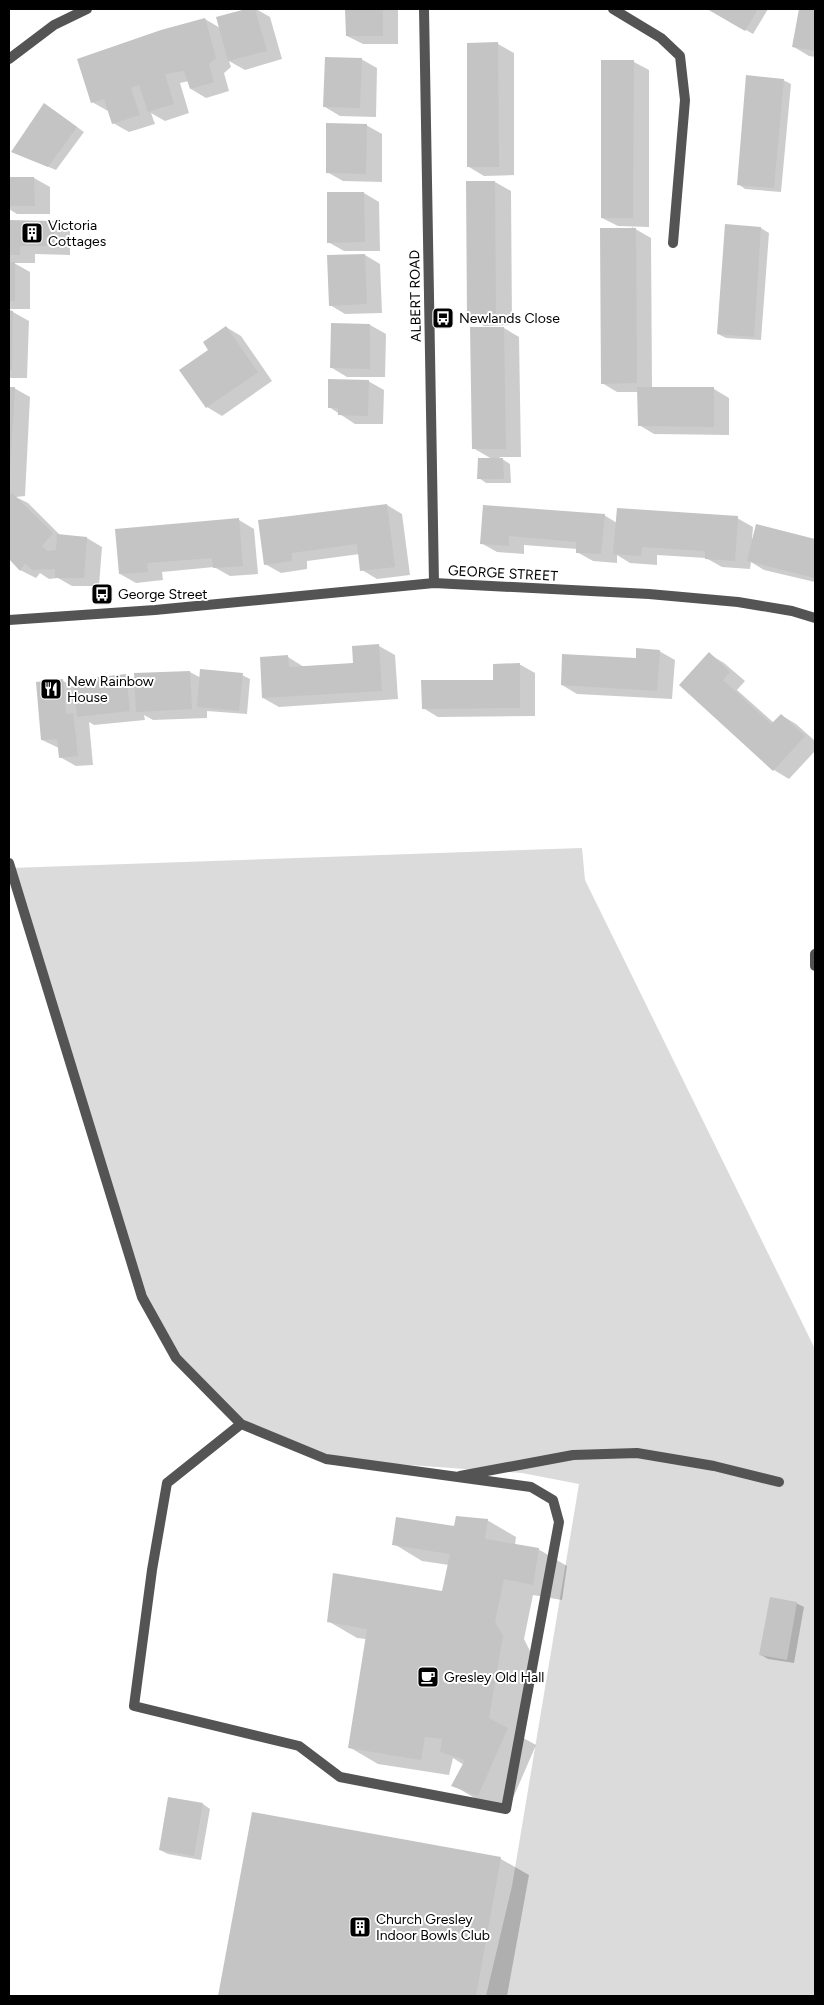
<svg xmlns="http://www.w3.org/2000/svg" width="824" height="2005" font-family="Figtree,sans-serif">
<rect width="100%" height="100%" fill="#fff"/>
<path fill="#dbdbdb" d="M582 848 585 880 815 1349V1996H486L512 1886 579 1484 522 1473 326 1459 241 1424 176 1358 142 1297 11 868Z"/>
<path fill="#0003" d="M250 9H256L270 17 282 59 245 70 229 61 231 67 224 73 229 91 206 98 191 89 189 81 180 83 189 113 165 121 151 113 155 124 129 132 113 123 108 111 92 102 205 19 220 28 217 18Z
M347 9H398V44H363L347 36Z
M710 9H768L753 34Z
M801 9H815V57L809 56 794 47Z
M498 44 514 53V175L484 176 469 167Z
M361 59 377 68 376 117 340 116 325 107Z
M634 62 649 70V227L618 226 602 218Z
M783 80 791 84 781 192 745 189 738 184Z
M52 109 84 132 56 170 20 155Z
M366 125 382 134V182L343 181 327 172Z
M9 178H34L50 187V214H17L9 209Z
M468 182H495L511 191 512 325 484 326 469 317Z
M364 193 379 202 380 251H344L328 242Z
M9 221 54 222 70 231V255L35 254V263H14L30 272V309H9Z
M726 226 761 228 769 233 761 340 726 338 718 334Z
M632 227 651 238 652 388 714 389 729 398V435L654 434 639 425V392H617L602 383Z
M365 255 380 264 382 313 345 314 330 305Z
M9 312H13L29 321 27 378H9Z
M370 325 386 334 385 377H347L332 368Z
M226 327 241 336 272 381 222 416 207 407Z
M504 328 519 337 521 457H499L510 464 511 483H486L479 478 492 459 473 448Z
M368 381 384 390 383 424H355L329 407Z
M9 388H14L30 397 25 496 16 497 28 503 60 535 87 538 102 547 99 586H72L58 578 49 579 40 573 36 578 20 570 9 558Z
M387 505 402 514 410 575 377 579 362 570 360 554 307 561V569L281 573 265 564Z
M484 506 604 515 617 523 737 518 753 527 752 540 757 526 815 540V582L764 570 751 562 750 569 722 567 706 558 657 555V565L630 563 617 555V563L593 561 577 552V549L524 545V554L497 552 481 543Z
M239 520 254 529 258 574 230 576 214 567 162 572 163 580 136 583 120 574Z
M379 646 395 655 398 699 279 707 263 698 288 657 304 667 354 664 353 647Z
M659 651 675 660 672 699 577 694 562 685Z
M709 654 724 663 745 681 737 690 774 723 781 715 796 724 815 741V751L789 779 774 770 681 685Z
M519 664 535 673V716L438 717 423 708 494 681Z
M190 672 201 678 242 675 250 679 247 714 207 711V718L153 720 144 715 145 720 94 725 89 722 93 765 76 766 60 757 59 748 42 740 63 681 75 688 125 675 136 682V674Z
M487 1520 516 1537 515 1545 538 1549 567 1566 562 1600 533 1595 524 1639 531 1653 518 1735 536 1745 507 1812 481 1802 453 1785 464 1765 453 1758 449 1775 378 1764 349 1747 366 1639 357 1638 328 1621 443 1593 449 1565 422 1561 394 1544Z
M796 1603 804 1607 794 1663 768 1659 761 1655Z
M203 1804 210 1809 201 1860 168 1854 160 1850Z
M253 1813 501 1859 529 1875 507 1996H219Z"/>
<path fill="#c4c4c4" d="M246 9H255L267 51 228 61 216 17Z
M345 9H383V36H346Z
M707 9H758L745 31Z
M799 9H815V51L792 47Z
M205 18 216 58 209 64 214 82 190 89 184 71 165 74 174 104 148 112 139 85 131 88 140 115 112 124 104 99 91 103 77 59 161 30Z
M498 42 499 167H467V43Z
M325 57 362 58 360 108 323 107Z
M601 60H634L633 218H601Z
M746 75 784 79 774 188 737 185Z
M44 103 77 127 48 167 11 152Z
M326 123 367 124 366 174 326 173Z
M9 177H34L35 206H9Z
M466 181H495L496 317H467Z
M327 192H364L365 242 327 243Z
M9 220 55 221 54 246H20V255H9Z
M725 224 761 227 754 337 717 334Z
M600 228H636L637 383 601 384Z
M365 254 367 304 329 306 327 255Z
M9 262H15V301H9Z
M9 310 13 311 12 370H9Z
M331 323 370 324V369L330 368Z
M226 326 258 372 206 408 179 370 208 350 203 342Z
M470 327H504L506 449H472Z
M328 379 369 380 368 416 338 415V408H328Z
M9 387H15L10 469H9Z
M637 387H714V427L638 426Z
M478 458H503L504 479H477Z
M12 493 53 533 42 546 47 551 56 550 57 534 87 537 84 578H55V569L32 570 25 563 20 571 9 559V496Z
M387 504 395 567 360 571 357 544 292 553V561L264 565 258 520Z
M483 505 605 514 601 554 576 553V542L509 536V546L480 544Z
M617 508 738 516 735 561 705 559V551L642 547 641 556 613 554Z
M239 518 243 566 213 568 212 558 147 563 148 572 119 574 115 529Z
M756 524 815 539V578L747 561Z
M379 644 382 691 262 698 260 657 288 655 289 667 353 663 352 646Z
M636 648 660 650 657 691 561 685 562 654 636 658Z
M709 652 730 672 723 680 771 724 781 714 805 736 773 771 679 685Z
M520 663V708L422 709 421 680H493V664Z
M200 669 243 673 239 711 197 707Z
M190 671 192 709 136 712 134 673Z
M126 674 130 711 77 717 73 680Z
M63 679 66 714 73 713 78 756 59 758 57 739 41 740 36 682Z
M456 1516 488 1519 485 1539 539 1548 533 1585 504 1579 495 1622 503 1636 489 1718 508 1728 478 1796 451 1786 465 1760 440 1752 442 1739 425 1737 421 1760 348 1748 367 1629 327 1622 333 1573 442 1591 450 1554 392 1545 396 1517 454 1526Z
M770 1597 797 1602 787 1660 759 1655Z
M168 1797 203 1803 194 1856 159 1850Z
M252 1812 501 1857 476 1996H218Z"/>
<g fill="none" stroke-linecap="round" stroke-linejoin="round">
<path stroke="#545454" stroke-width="10" d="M460 1476 573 1455 637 1453 714 1466 779 1482"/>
<path stroke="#545454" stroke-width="10" d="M424 9 434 583
M613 9 661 38 680 56 685 100 673 243
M9 620 155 610 434 583 649 594 738 602 792 611 815 618
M9 863 142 1297 176 1358 241 1424 326 1459 531 1487 553 1500 559 1522 506 1809 340 1777 299 1746 134 1706 152 1570 167 1483 241 1424
M815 954V966"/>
<path stroke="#545454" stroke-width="10" d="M9 59 54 25 87 9"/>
</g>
<defs>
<g id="building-square" transform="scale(1.125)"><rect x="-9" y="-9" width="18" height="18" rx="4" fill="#000" stroke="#fff"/><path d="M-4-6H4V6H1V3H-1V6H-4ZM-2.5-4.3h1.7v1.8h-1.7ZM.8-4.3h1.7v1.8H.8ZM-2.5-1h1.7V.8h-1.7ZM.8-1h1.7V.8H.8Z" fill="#fff"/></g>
<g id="bus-square" transform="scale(1.125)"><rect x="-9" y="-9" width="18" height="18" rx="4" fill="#000" stroke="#fff"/><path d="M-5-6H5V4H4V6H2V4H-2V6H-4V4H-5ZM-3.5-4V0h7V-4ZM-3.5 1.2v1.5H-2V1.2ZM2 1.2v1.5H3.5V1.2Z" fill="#fff"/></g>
<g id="restaurant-square" transform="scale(1.125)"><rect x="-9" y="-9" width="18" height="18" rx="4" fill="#000" stroke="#fff"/><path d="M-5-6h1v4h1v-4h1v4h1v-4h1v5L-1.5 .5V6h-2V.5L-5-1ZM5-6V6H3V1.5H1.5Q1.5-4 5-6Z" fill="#fff"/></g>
<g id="cafe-square" transform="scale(1.125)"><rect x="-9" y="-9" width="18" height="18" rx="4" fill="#000" stroke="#fff"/><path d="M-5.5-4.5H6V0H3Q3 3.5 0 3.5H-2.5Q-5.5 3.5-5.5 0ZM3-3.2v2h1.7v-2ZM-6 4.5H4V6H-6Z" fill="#fff"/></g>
</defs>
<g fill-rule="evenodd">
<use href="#building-square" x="32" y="233"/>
<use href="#bus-square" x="443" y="318"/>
<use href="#bus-square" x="102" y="594"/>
<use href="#restaurant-square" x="51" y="689"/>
<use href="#cafe-square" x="428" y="1677"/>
<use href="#building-square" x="360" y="1927"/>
</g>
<g text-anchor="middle" stroke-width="4" stroke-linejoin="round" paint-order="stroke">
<g font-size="14" fill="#000" stroke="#fff" text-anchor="start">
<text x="48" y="230">Victoria<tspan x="48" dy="16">Cottages</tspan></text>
<text x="459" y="323">Newlands Close</text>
<text x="118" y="599">George Street</text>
<text x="67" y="686">New Rainbow<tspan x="67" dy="16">House</tspan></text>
<text x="444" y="1682">Gresley Old Hall</text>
<text x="376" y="1924">Church Gresley<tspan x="376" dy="16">Indoor Bowls Club</tspan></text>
</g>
<g font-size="14" fill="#000" stroke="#fff">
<text transform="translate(415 296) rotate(-91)" y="5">ALBERT ROAD</text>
<text transform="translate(503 573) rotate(3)" y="5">GEORGE STREET</text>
</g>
</g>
<rect width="824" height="2005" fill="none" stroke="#000000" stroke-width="20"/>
</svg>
